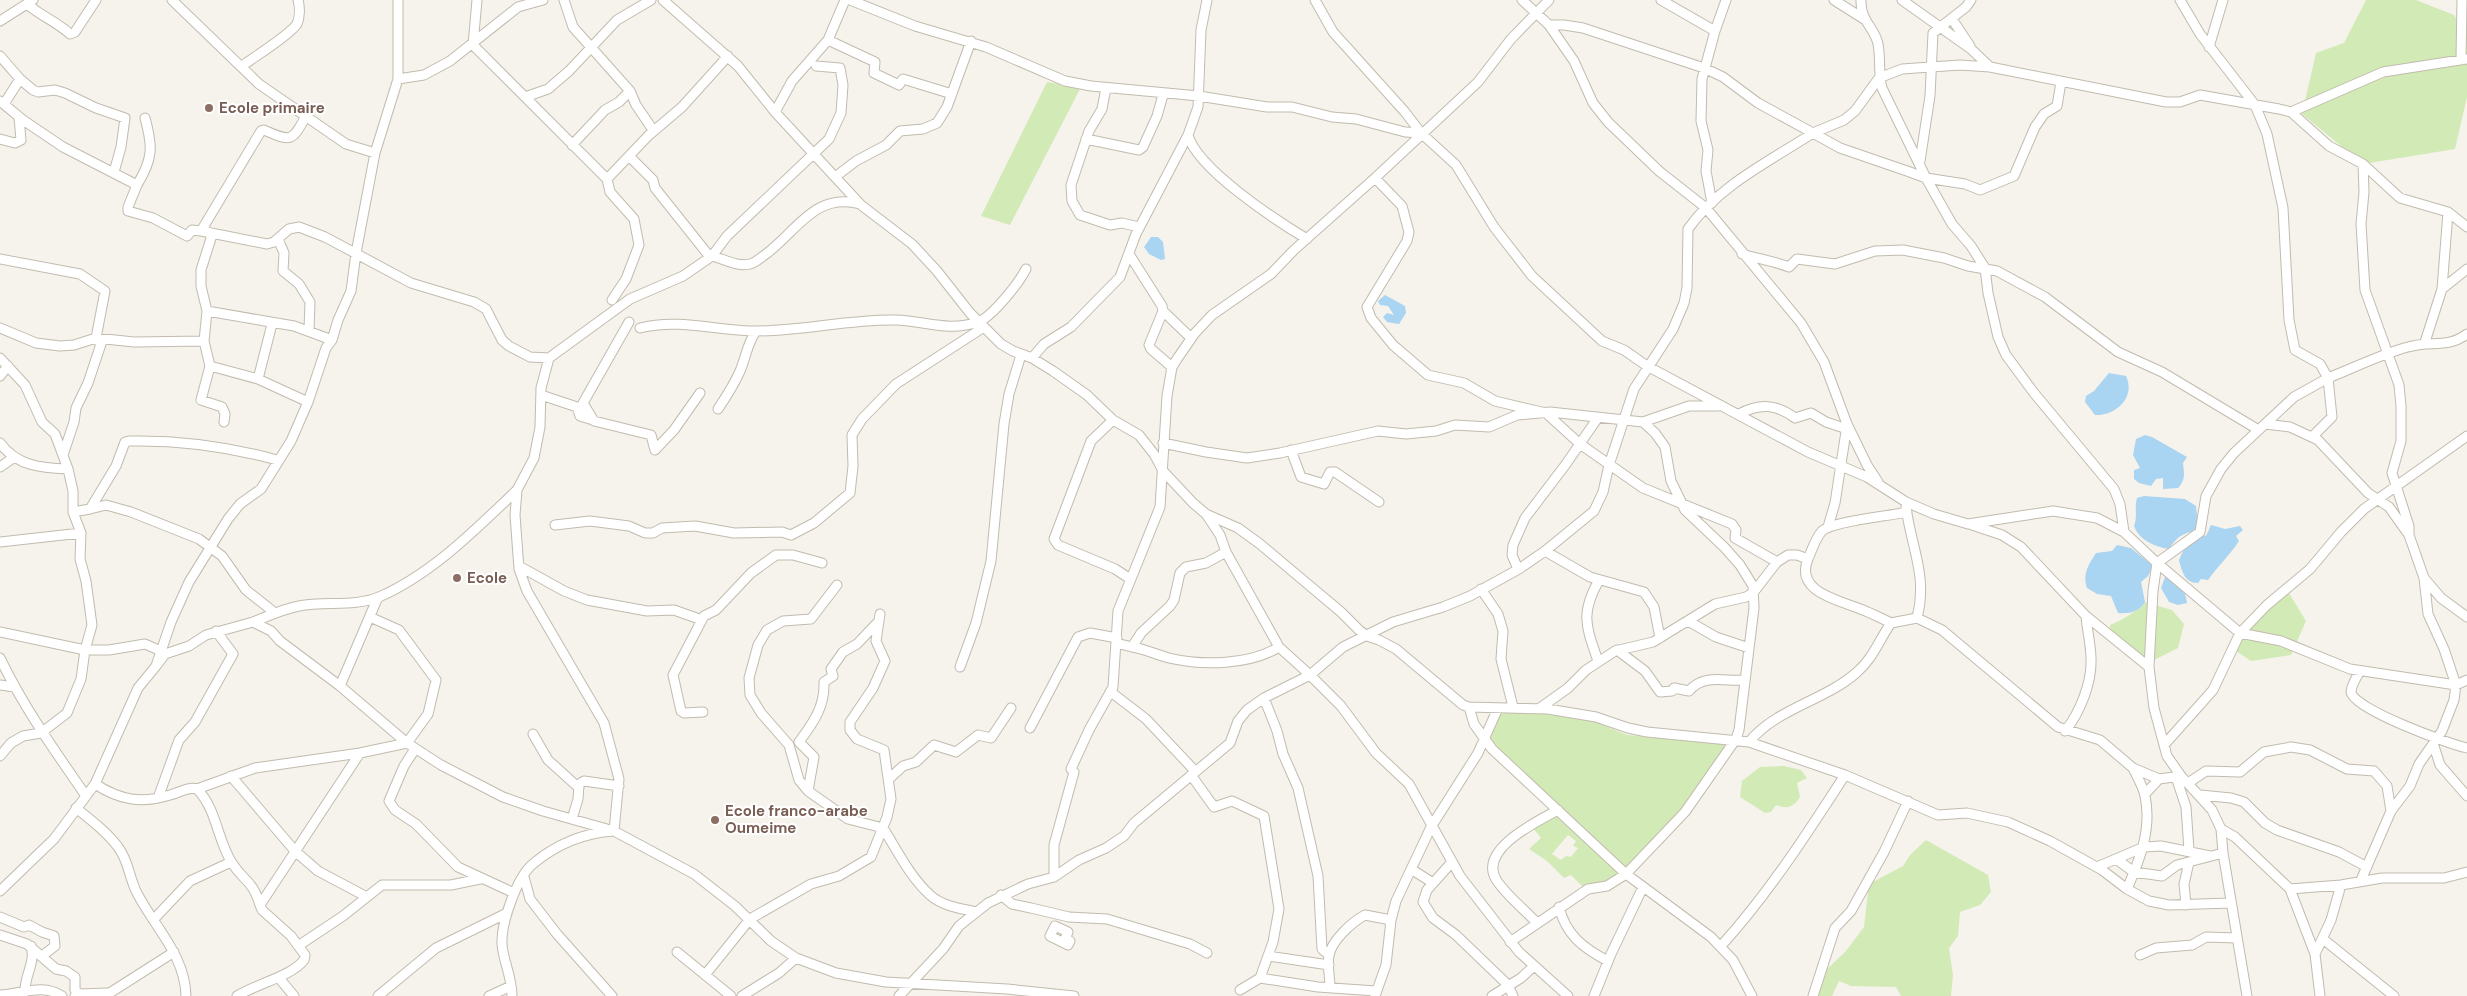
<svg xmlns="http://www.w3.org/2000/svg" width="2467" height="996" font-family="'DM Sans',sans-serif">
<rect width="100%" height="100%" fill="#f6f3ec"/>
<path fill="#d2eab5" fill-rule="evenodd" d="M2366 0H2416L2454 15 2467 36V97L2455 149 2363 164 2302 114 2316 53 2344 43Z
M1047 82 1081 87 1010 225 981 216Z
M2287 590 2306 621 2291 655 2251 661 2233 649 2243 633Z
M2145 602 2172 610 2184 624 2178 648 2150 662 2110 636V625C2119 622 2141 609 2145 602Z
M1499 711 1539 713 1593 721 1627 735 1728 743 1683 809 1627 870 1490 740Z
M1784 766 1801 770 1807 778 1797 783 1800 797C1793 808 1787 809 1776 805L1771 812 1765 813 1740 797 1742 781 1760 767Z
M1557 811 1623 873 1607 884 1584 888 1571 875 1564 878 1547 861 1529 849 1541 838 1533 828ZM1568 835 1576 841 1573 846 1578 848 1571 857 1566 856 1561 860 1552 854Z
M1926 840 1988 875 1991 892 1980 905 1960 912 1958 936 1949 948 1953 975 1951 996H1901L1896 987 1851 986 1839 981 1832 996H1818L1813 993 1822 974 1846 951 1864 927 1869 884 1903 866 1910 855Z"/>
<path fill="#a9d4f2" d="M1151 237H1158L1163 242 1165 259 1161 260 1149 254 1144 247Z
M1385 295 1405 306 1406 313 1399 324 1387 322 1383 317 1387 313 1394 315 1388 306 1380 305 1378 301Z
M2109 373 2126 376C2136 397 2116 416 2095 415L2085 402 2086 396 2094 391Z
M2145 435 2152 437 2187 457 2183 463C2184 473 2186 479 2178 488L2163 489V478L2156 479 2151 486 2139 483 2134 479V470L2140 468 2133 455 2136 439Z
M2144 496 2185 499 2196 506 2198 523 2196 531C2182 533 2177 537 2169 549 2155 547 2139 540 2134 526 2138 516 2134 508 2137 498Z
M2211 525 2225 529 2240 526 2243 530 2236 536 2239 541C2229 556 2218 566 2208 580L2201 579 2198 583C2185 583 2182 572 2179 560L2184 549 2203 535 2206 536Z
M2117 545 2131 548 2153 566 2148 576 2141 582 2145 602C2139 612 2129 614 2118 613L2111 596 2097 594 2087 588C2082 574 2089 564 2096 553L2112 551Z
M2165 577C2178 578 2186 591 2187 603L2178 605 2169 602 2161 588Z"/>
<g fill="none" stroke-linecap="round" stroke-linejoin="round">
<g stroke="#c2bbae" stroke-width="11">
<path id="street" d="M172 0 259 84 346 144 375 153
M477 0 473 45 607 179
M564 0 573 27 630 91 636 105 653 130
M663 0 738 66 775 112 835 177 861 205 912 244 937 271 970 313 1001 344 1013 351 1032 358 1053 371 1087 395 1113 420 1139 435 1154 454 1163 471 1193 503 1206 514 1238 528 1260 544 1341 612 1359 630 1367 636 1379 640 1396 649 1463 705 1469 707 1548 709 1596 717 1628 728 1647 732 1749 742 1845 775 1938 815 1967 813 2008 822 2050 841 2102 870 2127 889 2149 901 2169 905 2231 903
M850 0 915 26 986 47 1065 81 1091 86 1199 96 1267 107H1292L1332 117 1356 119 1405 132 1421 133 1456 165 1494 227 1532 276 1602 341 1624 350 1647 366 1808 452 1867 477 1906 502 1934 514 1968 524 2053 511 2097 518 2124 532 2157 563 2153 591 2149 667 2154 708 2167 756 2181 776 2212 810 2221 829 2223 853 2247 996
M1315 0 1333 32 1405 112 1421 133
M1522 0 1549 25 1574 61 1593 103 1608 122 1659 171 1706 208 1801 323 1824 362 1847 424 1867 465 1878 482
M1661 0 1715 31
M1834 0 1864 19
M1861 0C1860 21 1875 28 1878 44 1881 59 1878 74 1882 88L1926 178 1952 224 1971 246 1985 268 1988 293 1998 337 2006 355 2034 393 2114 489 2120 504 2124 532
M1902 0 1971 49 1990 67
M2180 0 2200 34 2255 105 2267 134 2283 208 2289 320 2295 350 2320 364 2328 378 2294 397 2234 453 2221 469 2206 496 2200 532 2157 563 2240 633 2267 605 2310 569 2341 532 2364 509 2467 436
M27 4C41 16 57 22 70 34L75 32 96 0
M1952 19 1970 46
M0 21 33 0
M1549 25H1564L1583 28 1704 68 1723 77 1758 103 1813 133 1844 120 1855 111 1879 78 1902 69 1960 65 1990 67 2166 102H2180L2200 95 2279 109 2291 112 2329 146 2363 164 2400 198 2448 212 2467 227
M828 40 875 62 874 73 899 85 903 79 952 94
M2209 47 2223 0
M0 56 20 79 33 90 38 92 55 90 65 93 96 108 125 118 121 147 114 172
M2461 60 2462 0
M242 66C254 57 290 35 297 24 300 17 300 7 298 0
M398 79 424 75 450 61 518 7 543 0
M1106 88 1102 109 1089 131 1071 185 1072 201 1080 215 1110 225 1122 223 1139 227
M525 97 548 89 569 71 617 20 651 0
M0 101 23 120 63 147 137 185 128 207V211L153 218 187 236 192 230 201 231 267 244 274 242 289 229 299 227 325 237 411 283 474 302 486 309 502 340 509 346 530 357 549 358
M4 104 20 79
M775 112 792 81 828 40 845 0
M2291 112 2383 72 2467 59
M1188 135C1197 169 1277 221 1307 239
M0 139 15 143 21 140 19 117
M1086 139 1139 150 1143 147 1157 116 1163 95
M572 145 605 110 619 102 630 91
M629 156 653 180 655 188 710 257
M1920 161 1930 96 1933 33 1966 7 1971 0
M2363 164 2364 192 2361 224 2365 290 2399 385 2401 406V441L2392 473 2409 526V535
M835 177 856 161 886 145 900 131 923 129 937 123 947 107 971 41
M1375 178 1402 206 1409 232 1407 241 1367 307 1371 318 1393 345 1428 375 1464 383 1495 401 1546 413 1580 444 1643 488 1732 524 1736 530 1735 538 1777 562
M137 185C153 159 153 147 145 118
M1712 203 1706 171 1708 150 1701 121 1702 79 1715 31 1726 0
M201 231 261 131 264 130C291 142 292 142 306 116
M209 232 212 235 201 270V286L207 311 204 341 210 366 201 400 222 407 225 414 224 422
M278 239 284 253 283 271 299 284 310 302 309 330
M1129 254 1162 306 1163 311 1149 345 1151 349 1172 367
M1742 254C1759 259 1773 261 1789 267L1797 259 1835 264 1875 251 1903 250 1944 258 1968 266 1997 271 2045 297 2118 352 2162 372 2257 429
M712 256 727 236 829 139 841 113 843 85 840 68 816 66
M0 259 80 274 105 291 96 338 101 344 88 383 76 408 74 422 63 455
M2442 289 2467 269
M612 300 626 279 639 245 634 219 610 192 607 179 649 135 682 107 728 56
M207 311 294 326 332 340
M1163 311 1191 338
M629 322 583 403 594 421 651 435 655 450 674 430 700 393
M0 328 36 343 60 346 74 345 96 338 134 342 204 341
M640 328C679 318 717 331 756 331 803 331 849 319 896 320 926 321 948 332 978 322 992 317 1019 283 1026 269
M2425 342 2442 289 2448 212
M0 358 25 385 42 422 55 434 68 469 73 491V512L81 533 80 559 86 581 92 625 85 650 81 679 67 713 41 733 23 736 11 743 0 756
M1032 358 1044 344 1071 327 1120 277 1136 234 1188 135 1198 107 1201 30 1207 0
M210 366 258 379 308 402
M0 376 8 366
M258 379 272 324
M541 395 577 407 580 416 593 420
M718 409C726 397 734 385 740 371 746 357 747 344 756 331
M1739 414C1760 403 1776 404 1795 418L1811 413 1826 422 1847 429
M1113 420 1091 441 1054 539 1058 545 1115 569 1129 578
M2265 424 2290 427 2318 440 2368 493 2389 507 2409 535 2424 578 2441 598 2467 617
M2312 437 2332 417 2328 378C2354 368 2381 354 2408 347 2431 340 2447 349 2467 334
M0 443C17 466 41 468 68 469
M1163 443 1206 452 1247 458 1280 453 1378 431 1406 434 1436 431 1455 425 1489 427 1517 415 1550 412 1643 422 1689 406H1718
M1291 450 1301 477 1324 484 1330 472H1335L1379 502
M0 467 13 458
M1906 507C1911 547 1928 576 1917 618L1942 630 2058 727 2100 740 2133 768 2159 779 2181 776
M90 509 106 505 131 512 199 539 222 556 246 590 275 613
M73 512 90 509 116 466 125 442 129 441C178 440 230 447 277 460
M555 525 590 521 629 526 645 533H653L662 528 695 526 734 533 782 532 791 535 814 523 850 493 853 466 852 435 862 419 896 384 984 327
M1972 525 2002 535 2021 547 2086 616 2149 667
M1828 527 1835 503 1847 425
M0 542 81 533
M1545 551 1590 577 1644 592 1654 607 1660 638
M1808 559C1795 590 1834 599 1855 607 1867 611 1879 617 1891 623
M519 566 564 591 587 600 647 611 674 610 702 620
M1518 569 1512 555 1513 545 1525 518 1566 464 1597 419
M837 585 811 619 783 621 767 630 758 645 749 678 750 695 761 713 789 745 799 780 808 791 848 819 883 828C897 850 910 877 930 895 942 906 961 909 977 912
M1481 589 1498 614 1503 631 1501 659 1513 707
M1688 621 1716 637 1749 648
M253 622C268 616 283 609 299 606 325 601 354 607 379 597 432 574 476 529 517 490
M0 632 85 650H109L145 644 161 651
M1116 643 1132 647 1141 633 1170 606 1174 600 1180 573 1186 567 1206 563 1226 552
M1132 647C1145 649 1157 655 1169 658 1203 666 1250 665 1279 647
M1617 650 1645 671 1660 692 1672 691 1674 688 1689 691C1704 673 1725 682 1745 680
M0 658C24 708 55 751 86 796
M1598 661C1586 626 1580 614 1599 580
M156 666 165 654 189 646 206 635 253 622 271 631 280 641 340 686 407 743 441 765 503 797 543 811 614 831 694 874 735 906 771 941 796 958 836 973 886 982 1007 989 1074 996
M960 667 976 623 991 561 1004 424 1009 394 1021 355
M2360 671C2357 676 2351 686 2351 692 2353 709 2449 744 2467 748
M0 685 14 687
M340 686 378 597
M1111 692 1146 719 1195 771
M1264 698 1277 731 1283 754 1298 788 1318 876 1322 949 1329 955
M1469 707 1474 724 1492 749 1626 874 1711 937 1733 960 1752 996
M1540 708 1568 688 1586 670 1615 651 1653 642 1715 604 1746 597 1753 593 1777 562 1788 555H1797L1808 559C1812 550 1815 539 1822 531 1833 521 1890 516 1907 512
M703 712 684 713 681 711 673 675 704 616 716 610 751 573 776 555H793L822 563
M1030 728 1078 637 1090 633 1117 638
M2065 731C2080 713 2092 682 2091 659 2091 645 2087 630 2086 616
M533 734 548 760 579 788
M1749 742C1777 708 1824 701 1856 673 1873 659 1879 640 1891 623L1917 618
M2164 745 2213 690 2240 633 2281 641 2350 669 2456 685 2467 680
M2434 746 2440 765 2467 796
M415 749 404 766 389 801 395 810 416 824 458 867 514 893
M1071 769 1089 730 1113 687 1118 611 1160 507 1167 396 1172 367 1177 359 1195 333 1212 315 1271 274 1294 250 1375 178 1478 82 1511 39 1549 0
M1191 775 1214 807 1232 801 1264 816 1279 909 1273 942 1260 978
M231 776 295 851 318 871 367 897
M2176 777 2186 807 2189 850
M889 779 903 766 916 762 934 745 956 752 978 735 991 738 1011 708
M2188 783 2206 771 2240 772 2264 752 2291 747 2310 750 2347 769 2374 771 2387 786 2391 811
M95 784C120 800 141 804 170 795 179 793 188 786 197 789 217 809 217 840 232 863 244 882 252 879 260 905
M197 789 255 768 360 753 407 743 428 714 436 680 399 630 370 617
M808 791 814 757 799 742C813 723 825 707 824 682L833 676 831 669 843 652 857 644 877 623
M2145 794 2159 779
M2200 795 2231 798 2244 802 2265 823 2277 830 2339 852 2367 867
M158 798 179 740 195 722 233 654 216 631
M76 808C91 820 107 832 118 847 129 861 129 878 137 893 155 928 185 955 186 996
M572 819 578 799 579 784 584 781 619 786
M2221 829 2235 837 2290 889 2341 885 2382 878H2444L2467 872
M2116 859 2134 872 2162 876 2177 865 2223 853
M1452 862 1427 890 1423 902 1433 918 1456 935 1508 985 1513 996
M2097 867 2144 847 2161 846 2210 856
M1411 869 1433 883
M524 877 530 899 557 934 612 996
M1054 877V845L1074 772
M2361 880 2391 811 2410 786 2419 764 2442 731 2454 700 2456 685 2444 649 2428 614 2424 578
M2127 889C2140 859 2152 829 2145 796 2143 786 2137 777 2133 768
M2290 889 2315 954 2320 996
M0 891 54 839 95 784 138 688 156 666 171 622 189 582 228 519 240 504 261 489 291 441 308 402 326 348 332 340 338 320 351 291 356 253 375 153 398 79V0
M1001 895 1012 904 1031 908 1069 917 1107 919 1190 944 1207 953
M2186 905 2184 884 2189 862
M1559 907C1566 935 1583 948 1608 961
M0 917 24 927 29 925 42 932 54 936 55 946 42 956
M154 919 190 881 231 862
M1537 923C1524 909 1508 897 1497 881 1476 850 1538 821 1558 810
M1055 926 1068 932 1065 939 1070 941 1068 945 1050 936Z
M0 935 27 944 56 969 66 971 75 977V990L79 994 75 996
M2323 939 2394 996
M1510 942 1588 889 1607 886 1626 874 1685 812 1736 739 1739 730 1754 608 1753 586 1740 565 1725 548 1685 510 1671 481 1665 447 1655 433 1643 422
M298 946 343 916 382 885H451L480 879
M1721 946C1768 894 1807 834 1845 775
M677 952 731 996
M2315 954 2331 920 2341 885
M2140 955 2156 948 2192 945 2206 937 2237 938
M1268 956 1329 965
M705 975 750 919 811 884 839 876 871 857 887 817 891 799 884 750 857 739 850 730V722L873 688 885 661 876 641 880 614
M279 978 294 996
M1330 987C1330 977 1327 965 1329 956 1331 941 1352 922 1365 915L1391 920
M1240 990 1260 978 1318 987 1376 991
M25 992C24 976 36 963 31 946
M0 995C21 994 43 983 62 996
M80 996 79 994 108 993
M105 996 174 952
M237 996C256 984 292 976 304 960L305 955 291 936 262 910 260 905 360 753
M378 996 436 948 505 914
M489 996 511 986
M512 996C512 976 503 961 502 944 501 923 517 876 534 863 557 844 584 833 614 831L619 779 604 723 527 591 519 569 515 515 517 490 534 458 540 427 541 388 549 358 630 299 683 276 712 256C724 259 737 267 750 264 756 263 761 257 766 254 797 231 815 192 860 204
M742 996 779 973 796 958
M899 996 943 949 959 926 988 903 1028 884 1054 877 1079 860 1106 848 1124 836 1134 823 1230 743 1238 721 1247 710 1264 698 1310 675 1279 647 1226 552 1220 535 1206 514
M1375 996 1386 965 1391 920 1396 901 1431 827 1478 753 1498 708
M1492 996 1521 978 1534 966
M1568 996 1519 952 1460 876 1409 784 1376 753 1341 706 1310 675 1343 647 1393 622 1443 607 1470 596 1519 569 1545 551 1594 511 1603 492 1609 465 1634 389 1673 329 1684 303 1687 288 1688 229C1718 186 1770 161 1813 133L1840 148 1907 171 1926 178 1965 184 1980 190 2014 176 2035 127 2044 114 2057 106 2061 82
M1594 996 1611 954 1643 887
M1813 996 1835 928 1851 911 1884 852 1908 801"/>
</g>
<use href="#street" stroke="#fff" stroke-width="9"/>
</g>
<g fill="#8d6e63" stroke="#fff" stroke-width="2">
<circle cx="209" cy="108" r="5"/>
<circle cx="457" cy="578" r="5"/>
<circle cx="715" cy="820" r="5"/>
</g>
<g text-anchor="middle" stroke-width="4" stroke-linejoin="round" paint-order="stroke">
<g font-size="15" font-weight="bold" fill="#785e54" stroke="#fff" text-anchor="start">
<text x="219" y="113">Ecole primaire</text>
<text x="467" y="583">Ecole</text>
<text x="725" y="816">Ecole franco-arabe<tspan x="725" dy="17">Oumeime</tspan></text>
</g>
</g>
</svg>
